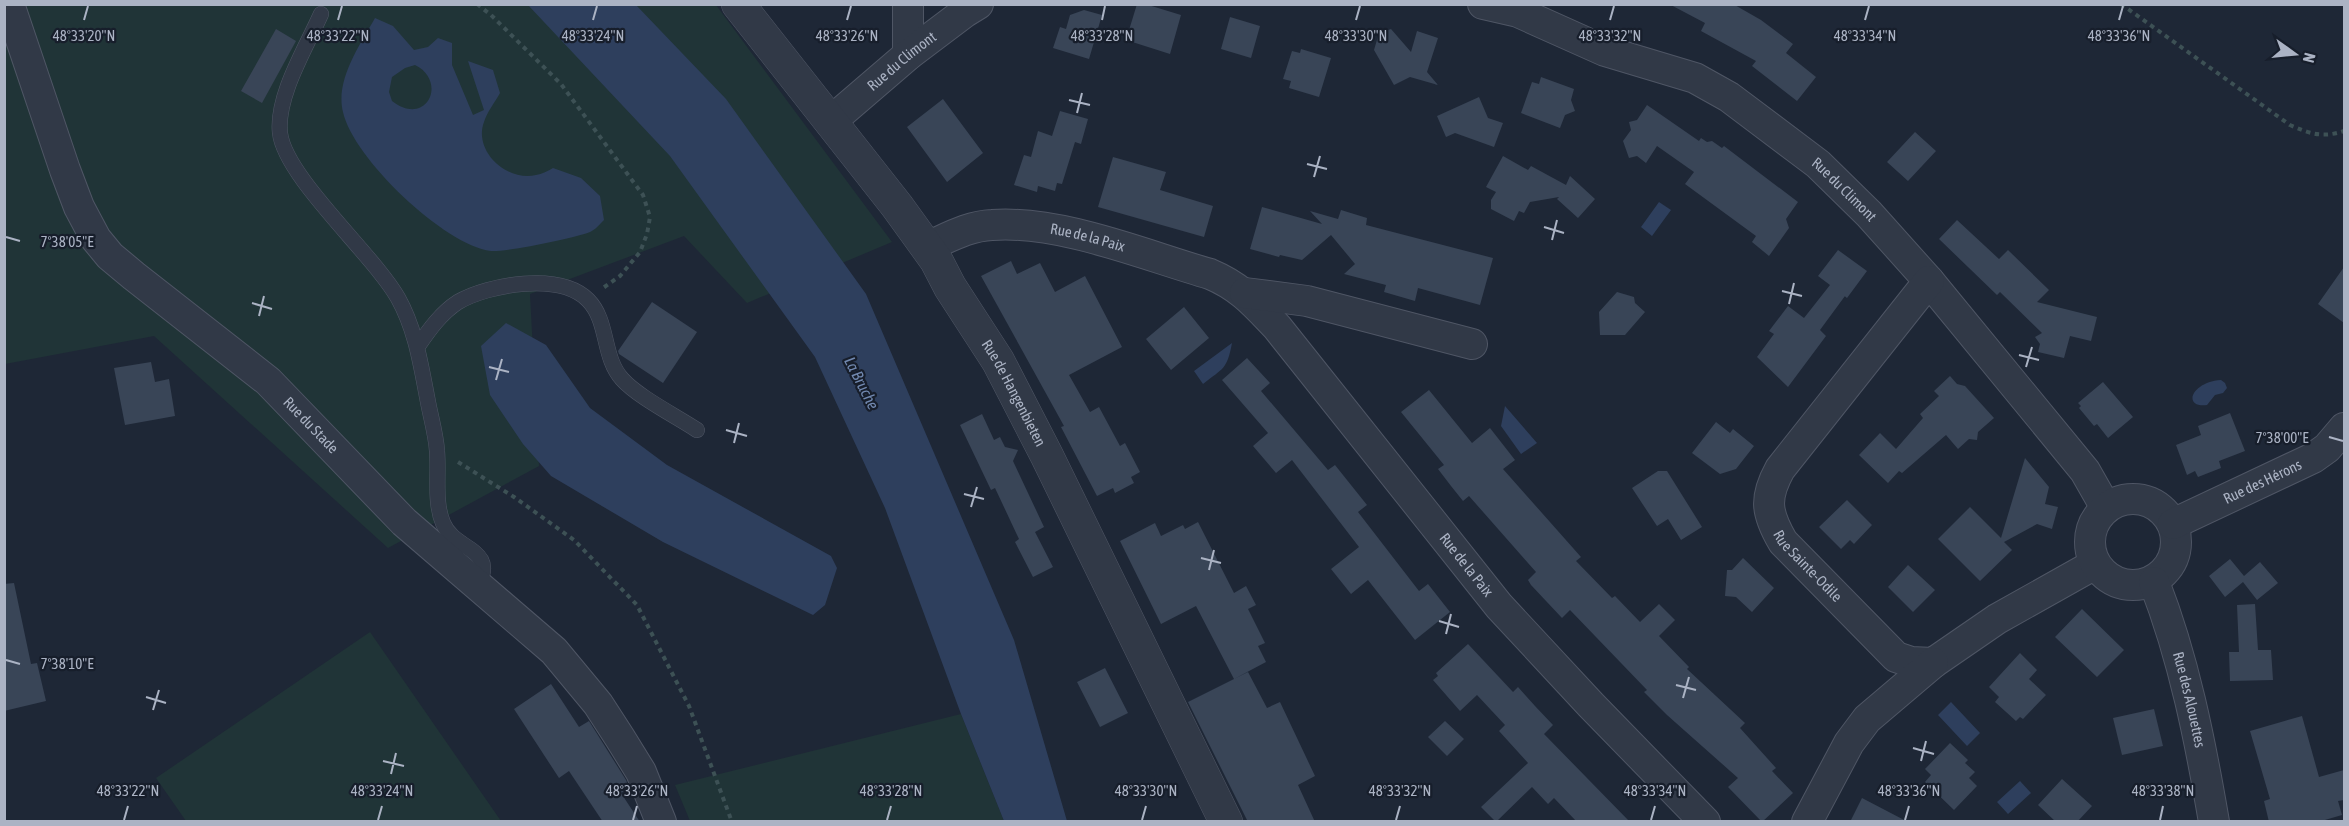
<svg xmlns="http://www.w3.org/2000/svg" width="2349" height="826" font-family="'Asap Condensed',sans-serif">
<rect width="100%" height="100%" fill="#1e2736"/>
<path fill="#203437" d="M5 5H716L892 242 747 303 684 236 530 294 539 466 388 548 154 336 5 364Z
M370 632 501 821H186L156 778Z
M961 714 1004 821H690L675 785Z"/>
<path fill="#2e3f5d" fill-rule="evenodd" d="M528 5H636L726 99 866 294 1014 640 1067 821H1004L961 714 885 508 815 357 670 156Z
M375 18 393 26 414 50 428 47 438 38 452 43V65L473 115 484 110 468 61 493 70 500 93C495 102 487 112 484 122 473 151 507 182 536 175 542 174 548 171 553 168L581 178 600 196 604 220C600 224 595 230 590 232 575 238 507 252 491 251 444 245 353 158 343 112 335 80 360 45 375 18ZM415 65C448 81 427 128 392 101L389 92 392 77 405 68Z
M1659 202 1671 210 1652 236 1641 227Z
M506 323 546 345 590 408 667 465 831 556 837 568 825 605 813 615 663 542 551 476 523 444 490 395 481 346Z
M1232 343C1227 370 1223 368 1203 384L1194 371Z
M2221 380 2225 383 2227 388 2223 393 2215 395 2207 405C2182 408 2191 382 2221 380Z
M1505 406 1537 443 1521 454 1501 426Z
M1951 702 1980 733 1967 746 1938 715Z
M2020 781 2031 793 2008 814 1997 802Z"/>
<path fill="#394557" d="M1137 4H1145L1181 15 1170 54 1126 40Z
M1669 4H1733L1761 20 1793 44 1786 53 1816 77 1797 101 1752 66 1756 61 1701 31 1705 23Z
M1084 10 1102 15 1089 59 1053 48 1060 27 1066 29 1070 15Z
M1230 17 1260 26 1251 58 1221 49Z
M276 29 296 41 262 103 241 91Z
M1391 29 1411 52 1417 31 1438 38 1427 72 1438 85 1410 77 1394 85 1374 50 1379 33Z
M1301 49 1331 58 1319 97 1289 88 1291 81 1283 79 1292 51 1300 53Z
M1541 77 1574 89 1571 100 1575 111 1565 115 1560 128 1521 113 1532 82 1539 84Z
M1479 97 1488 118 1503 123 1494 147 1455 133 1446 137 1437 116Z
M943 99 983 153 947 182 907 127Z
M1647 105 1699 141 1701 138 1707 142 1712 141 1722 148 1724 146 1798 202 1786 219 1789 228 1769 256 1752 242 1756 236 1685 184 1694 172 1657 146 1646 163 1637 156 1629 158 1623 141 1631 130 1629 122 1637 120Z
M1060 111 1088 119 1081 144 1075 142 1062 184 1057 183 1055 191 1038 186 1037 192 1014 185 1024 155 1031 157 1038 131 1052 136Z
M1915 132 1936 151 1908 181 1887 162Z
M1503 156 1528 170 1531 166 1566 185 1570 176 1595 199 1578 218 1557 199 1559 197 1530 202 1524 213 1519 211 1514 221 1491 209V200L1496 192 1486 187Z
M1113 157 1166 172 1160 190 1213 206 1204 237 1098 207Z
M1262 207 1322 224 1310 211 1338 219 1341 210 1367 218 1366 225 1493 258 1480 305 1418 288 1415 301 1384 292 1386 285 1344 274 1355 264 1331 235 1302 260 1280 255 1279 257 1250 249Z
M1957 220 1999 259 2008 250 2049 290 2037 302 2097 317 2091 341 2070 336 2064 358 2038 352 2040 344 2035 337 2042 333 2000 292 1997 295 1939 239Z
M1838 250 1867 271 1847 298 1841 293 1845 296 1820 330 1826 336 1788 387 1757 357 1774 334 1769 331 1788 306 1804 318 1830 285 1818 276Z
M1011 261 1017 274 1040 263 1055 292 1085 276 1122 347 1069 375 1090 412 1099 407 1120 446 1125 443 1140 472 1131 477 1134 483 1115 493 1113 488 1097 496 1061 427 1064 426 981 276Z
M2344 267V323L2318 304Z
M1617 292 1634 297 1635 303 1645 312 1625 335H1600L1599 312Z
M652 302 697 332 663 383 619 354 618 351Z
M1184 307 1209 338 1171 370 1146 339Z
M1247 358 1270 383 1261 391 1328 470 1335 465 1367 505 1358 512 1419 591 1428 584 1450 612 1415 640 1368 580 1351 594 1331 569 1359 547 1292 460 1276 473 1253 446 1268 433 1222 380Z
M151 362 155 382 169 379 175 416 125 425 114 368Z
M1950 376 1957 384 1965 386 1994 418 1978 432 1977 440 1969 439 1958 449 1946 435 1902 473 1899 471 1888 483 1859 455 1880 433 1896 449 1923 418 1920 414 1939 396 1934 391Z
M2103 382 2133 417 2108 438 2097 424 2094 426 2079 408 2081 406 2078 403Z
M1429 390 1472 443 1490 428 1515 460 1503 469 1581 557 1576 561 1612 598 1615 596 1640 622 1659 604 1675 620 1659 636 1689 667 1687 669 1745 723 1740 728 1776 768 1772 771 1793 793 1762 822 1728 787 1738 778 1667 715 1644 692 1647 690 1570 610 1562 618 1531 585 1528 580 1536 572 1469 496 1463 501 1451 486 1438 469 1444 465 1401 412Z
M2230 413 2245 451 2219 461 2221 468 2198 477 2195 471 2187 475 2176 445 2201 435 2198 426Z
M982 414 994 440 1000 437 1005 447 1018 450 1013 461 1044 527 1035 532 1053 567 1033 577 1015 542 1019 539 995 488 991 490 960 425Z
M1716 422 1730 433 1733 429 1754 446 1736 469 1720 474 1692 453Z
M2025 458 2049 487 2045 504 2058 507 2052 529 2037 524 2004 542 2012 550 1980 581 1938 539 1970 507 2001 538Z
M1658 471H1667L1702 527 1681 540 1668 519 1657 526 1632 488Z
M1847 500 1872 525 1854 544 1850 540 1841 549 1819 527Z
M1198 522 1234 593 1246 586 1256 605 1248 609 1265 643 1258 646 1266 662 1234 679 1196 606 1161 624 1120 541 1155 523 1161 536 1183 525 1185 529Z
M1743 558 1774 588 1752 612 1736 597 1725 596 1727 570H1732Z
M2230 559 2244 576 2260 562 2278 583 2257 600 2243 582 2225 597 2209 576Z
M1908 565 1935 590 1913 612 1888 587Z
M14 583 31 664 37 663 46 701 4 711V584Z
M2255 604 2258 650H2271L2273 680 2230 681 2229 652H2239L2237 605Z
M2082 609 2124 650 2097 677 2055 637Z
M1468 644 1513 692 1518 687 1535 706 1553 725 1544 734 1630 822H1577L1554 798 1548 804 1532 787 1496 822 1481 807 1528 763 1499 731 1505 725 1477 695 1460 711 1433 680 1438 676 1436 673Z
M2020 653 2037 670 2029 679 2046 695 2023 719 2020 717 2016 721 1995 702 1999 697 1989 687Z
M1105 668 1128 713 1100 727 1077 682Z
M1248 672 1267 708 1280 702 1315 776 1298 785 1315 822H1248L1188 702Z
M551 684 579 727 589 721 626 780 629 788 621 793 640 822H603L569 771 559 778 514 709Z
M2154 709 2163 746 2122 755 2113 718Z
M2302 716 2319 777 2344 770V800L2338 801 2342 815 2318 822H2269L2264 801 2270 799 2250 731Z
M1445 721 1464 739 1447 756 1428 737Z
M1950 743 1968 760 1965 763 1975 772 1969 778 1977 786 1954 810 1925 782 1931 775 1925 769Z
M2062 779 2092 806 2077 822H2056L2038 805Z
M1862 798 1908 822H1850Z"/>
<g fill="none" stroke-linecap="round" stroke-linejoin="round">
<g stroke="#4f5665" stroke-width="16">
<path id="service" d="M321 14C306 48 276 96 280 133 285 177 373 254 398 298 416 330 421 366 428 402 431 418 436 435 437 451 439 474 434 502 443 523 454 551 498 548 478 585
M418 346C429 330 441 313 458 302 489 284 560 272 588 300 609 321 602 357 622 379 638 397 676 416 697 430"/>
</g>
<g stroke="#4f5665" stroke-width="32">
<g id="minor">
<path id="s1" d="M9 4 65 170 79 207 96 239 110 256 134 276 268 381 404 522 554 651 598 704 620 738 641 772 661 822"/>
<path d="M908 4V55"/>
<path id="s2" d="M1483 4 1518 12 1605 51 1695 78 1729 97 1818 164 1869 214 1929 281 2085 471 2106 508"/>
<path id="s3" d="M830 122 908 55 965 12 978 4"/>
<path id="s4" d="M927 247C948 238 968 226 992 225 1061 220 1144 255 1210 274 1241 287 1255 304 1277 327L1499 606 1591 705 1705 822"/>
<path id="s5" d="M1929 281 1780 469C1764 498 1766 513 1783 542L1896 657 1911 662 1933 663 1997 619 2095 564"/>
<path d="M1245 293 1307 301 1472 344"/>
<circle cx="2133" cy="542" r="43"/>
<path id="s6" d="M2173 524 2313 458 2327 448 2344 428"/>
<path id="s7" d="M2154 582C2184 659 2200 740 2214 822"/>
<path d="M1807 822 1849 743 1867 719 1933 663"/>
</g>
</g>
<g stroke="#4f5665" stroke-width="34">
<g id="tertiary">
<path id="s8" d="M738 4 897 206 936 260 950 287 998 361 1047 456 1226 822"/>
</g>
</g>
<path stroke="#3d5155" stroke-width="4" stroke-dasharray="4.5 4.5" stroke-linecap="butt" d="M477 4 491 15 561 84 643 195 650 217 647 234 640 252 620 276 603 288
M2121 4 2290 125C2310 134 2323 138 2344 131
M458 462 514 497 574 540 637 605 689 706 732 822"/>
<use href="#service" stroke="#313947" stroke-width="15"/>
<use href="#minor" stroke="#313947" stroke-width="30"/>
<use href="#tertiary" stroke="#313947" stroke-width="33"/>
</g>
<path fill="none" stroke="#abb3c4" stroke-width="2" d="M84 20 88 6M338 20 342 6M593 20 597 6M847 20 851 6M1102 20 1105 6M1356 20 1360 6M1610 20 1614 6M1865 20 1869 6M2119 20 2123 6M1069 100 1090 105M1077 113 1082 93M1307 164 1327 169M1314 177 1320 156M1544 227 1564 233M6 237 20 241M1552 240 1557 220M1782 291 1802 296M252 303 272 309M1789 304 1794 283M259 316 264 296M2019 355 2039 360M489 367 509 372M2026 367 2032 347M496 380 502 359M726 430 747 436M2329 437 2343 441M734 443 739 423M964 494 984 499M971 507 977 487M1201 558 1221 563M1209 570 1214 550M1439 621 1459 627M1446 634 1451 614M6 660 20 664M1676 685 1696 690M146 697 166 703M1683 698 1689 677M153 710 159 690M1913 748 1934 754M383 761 404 766M1921 761 1926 741M391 774 396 753M124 820 128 806M378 820 382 806M633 820 637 806M887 820 891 806M1142 820 1146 806M1396 820 1400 806M1651 820 1655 806M1905 820 1909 806M2160 820 2163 806"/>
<g text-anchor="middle" stroke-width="4.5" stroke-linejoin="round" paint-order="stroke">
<g font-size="15" fill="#abb3c4" stroke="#171e2b">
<text dy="5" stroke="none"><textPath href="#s3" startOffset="94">Rue du Climont</textPath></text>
<text dy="5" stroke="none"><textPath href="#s2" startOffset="412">Rue du Climont</textPath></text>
<text dy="5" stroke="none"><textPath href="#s4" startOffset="166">Rue de la Paix</textPath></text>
<text dy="5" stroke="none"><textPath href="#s8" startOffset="478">Rue de Hangenbieten</textPath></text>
<text dy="5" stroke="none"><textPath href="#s1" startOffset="536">Rue du Stade</textPath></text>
<text dy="5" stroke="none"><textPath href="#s6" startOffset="99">Rue des Hérons</textPath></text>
<text dy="5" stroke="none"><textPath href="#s4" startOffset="684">Rue de la Paix</textPath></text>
<text dy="5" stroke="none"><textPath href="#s5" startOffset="352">Rue Sainte-Odile</textPath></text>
<text dy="5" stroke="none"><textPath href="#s7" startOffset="123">Rue des Alouettes</textPath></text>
</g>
<g font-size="16" font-style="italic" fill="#7188af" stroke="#171e2b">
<text transform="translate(862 383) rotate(63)" y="6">La Bruche</text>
</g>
</g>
<g font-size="15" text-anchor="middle" fill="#abb3c4" stroke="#171e2b" stroke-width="4.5" stroke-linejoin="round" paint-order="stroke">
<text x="84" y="41">48°33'20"N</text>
<text x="338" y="41">48°33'22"N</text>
<text x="593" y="41">48°33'24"N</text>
<text x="847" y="41">48°33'26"N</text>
<text x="1102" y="41">48°33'28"N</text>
<text x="1356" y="41">48°33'30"N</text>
<text x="1610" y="41">48°33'32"N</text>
<text x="1865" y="41">48°33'34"N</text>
<text x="2119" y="41">48°33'36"N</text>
<text x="67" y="247">7°38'05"E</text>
<text x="2282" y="443">7°38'00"E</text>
<text x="67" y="669">7°38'10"E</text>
<text x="128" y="796">48°33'22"N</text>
<text x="382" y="796">48°33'24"N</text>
<text x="637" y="796">48°33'26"N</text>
<text x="891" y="796">48°33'28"N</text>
<text x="1146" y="796">48°33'30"N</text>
<text x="1400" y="796">48°33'32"N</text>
<text x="1655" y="796">48°33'34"N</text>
<text x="1909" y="796">48°33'36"N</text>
<text x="2163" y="796">48°33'38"N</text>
</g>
<rect width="2349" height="826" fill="none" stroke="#abb3c4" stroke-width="12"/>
<g transform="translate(2295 54) rotate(105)" stroke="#171e2b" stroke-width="4.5" paint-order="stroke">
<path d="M0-4.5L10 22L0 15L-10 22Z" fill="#abb3c4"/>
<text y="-9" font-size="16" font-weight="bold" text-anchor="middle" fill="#abb3c4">N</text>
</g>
</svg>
